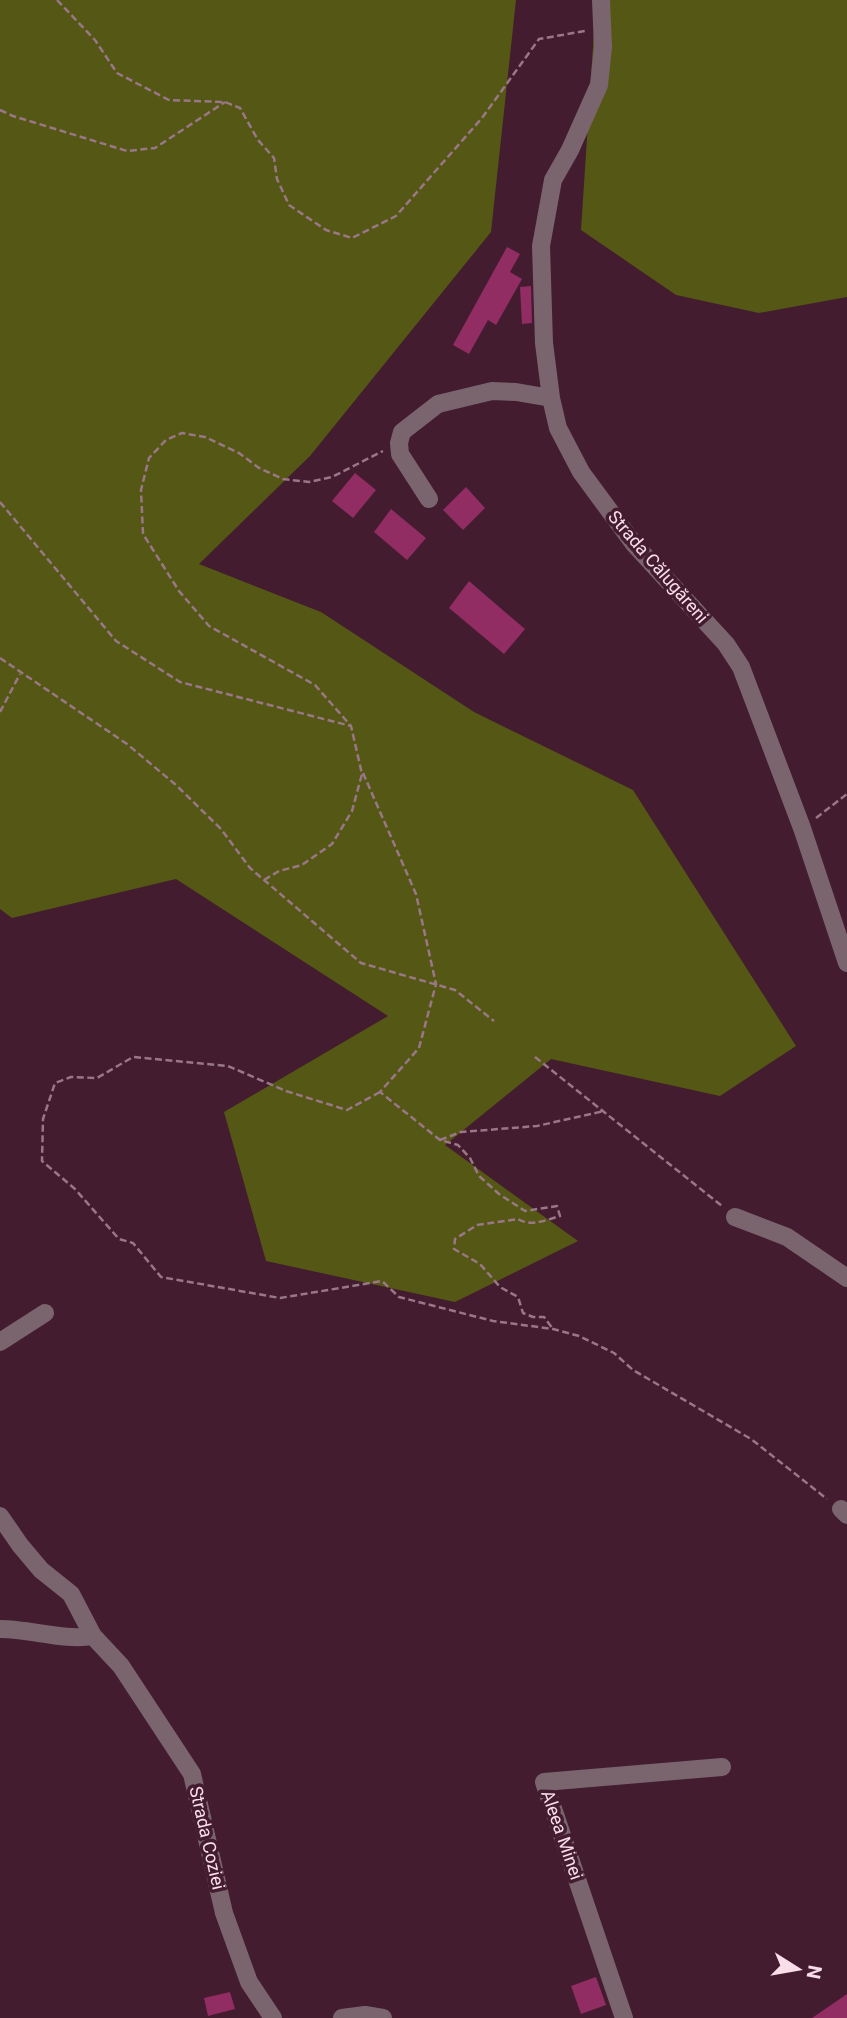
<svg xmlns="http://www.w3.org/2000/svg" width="847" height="2018" font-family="Roboto,sans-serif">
<rect width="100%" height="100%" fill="#431c2f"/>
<path fill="#555715" d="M0 0H516L491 232 310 456 199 564 321 612 474 712 633 790 796 1046 720 1096 551 1059 445 1145 578 1241 455 1302 266 1261 224 1112 388 1016 176 879 12 918 0 909Z
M596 0H847V297L759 313 676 295 581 230Z"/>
<path fill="#912d62" d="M507 247 520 254 510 272 522 279 496 325 488 320 469 354 453 345Z
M531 286 532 323 522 324 520 287Z
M355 473 376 490 353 518 332 501Z
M466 487 485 508 463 530 443 510Z
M391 509 426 538 407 560 374 532Z
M469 581 525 629 504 654 449 608Z
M596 1977 606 2005 581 2014 571 1986Z
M230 1992 235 2009 208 2016 204 1998Z
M847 1994V2018H812Z"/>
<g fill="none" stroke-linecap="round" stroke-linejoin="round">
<path stroke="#997787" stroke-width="2.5" stroke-dasharray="7 3.5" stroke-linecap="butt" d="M57 0 95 40 117 73 169 100 225 102 240 108 258 140 274 158 277 179 289 205 326 230 352 238 396 216 482 118 539 39 585 31
M0 110 13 116 127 151 155 148 225 102
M0 502 116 641 180 682 351 726
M0 658 127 744 176 785 221 829 250 868 361 963 455 990 494 1021
M0 712 20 674
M363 773 416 894 436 984 419 1048 380 1092 440 1140 458 1145 470 1158 479 1176 499 1194 525 1211 557 1206 560 1216C546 1220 531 1227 518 1219L477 1225 455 1239 454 1249 480 1264 500 1287 518 1297 523 1313 533 1317H544L553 1329
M816 818 847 794
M264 880 279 871 302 865 332 844 352 811 362 774 351 726 315 685 209 626 179 591 143 534 141 490 149 458 166 440 182 433 205 437 239 453 259 468 283 479 309 482 332 477 383 451
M535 1057 722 1206
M380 1092 347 1110 286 1091 228 1066 133 1057 97 1078 71 1077 55 1083 43 1119 42 1161 75 1189 119 1239 133 1243 161 1277 280 1298 382 1281 399 1297 493 1321 553 1329 579 1336 614 1353 633 1370 751 1439 827 1499
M440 1140 461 1132 537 1126 604 1111"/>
<path stroke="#7a656e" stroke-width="18" d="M601 0 603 47 599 85 570 150 553 180 541 246 544 343 551 398 558 428 581 472 634 544 726 644 741 667 802 828 847 963
M429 499 400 454 399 443 402 432 438 404 492 391 516 392 551 398
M735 1217 787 1237 847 1278
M0 1342 45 1313
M841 1509 847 1515
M0 1516 20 1545 41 1570 71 1594 93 1636 121 1666 192 1774 224 1913 249 1982 273 2018
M0 1629C30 1629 65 1641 93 1636
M342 2018 365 2015 383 2018
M624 2018 544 1782 722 1767"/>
</g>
<g text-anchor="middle" stroke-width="7" stroke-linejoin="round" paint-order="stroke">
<g font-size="18" fill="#f9dee9" stroke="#431c2f">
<text transform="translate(658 567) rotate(49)" y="6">Strada Călugăreni</text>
<text transform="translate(562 1835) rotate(71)" y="6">Aleea Minei</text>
<text transform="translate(207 1838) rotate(77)" y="6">Strada Coziei</text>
</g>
</g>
<g transform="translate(798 1969) rotate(101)" stroke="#431c2f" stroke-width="5" paint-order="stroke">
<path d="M0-5L12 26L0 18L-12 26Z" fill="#f9dee9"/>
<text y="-10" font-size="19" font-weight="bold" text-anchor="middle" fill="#f9dee9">N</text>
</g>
</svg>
